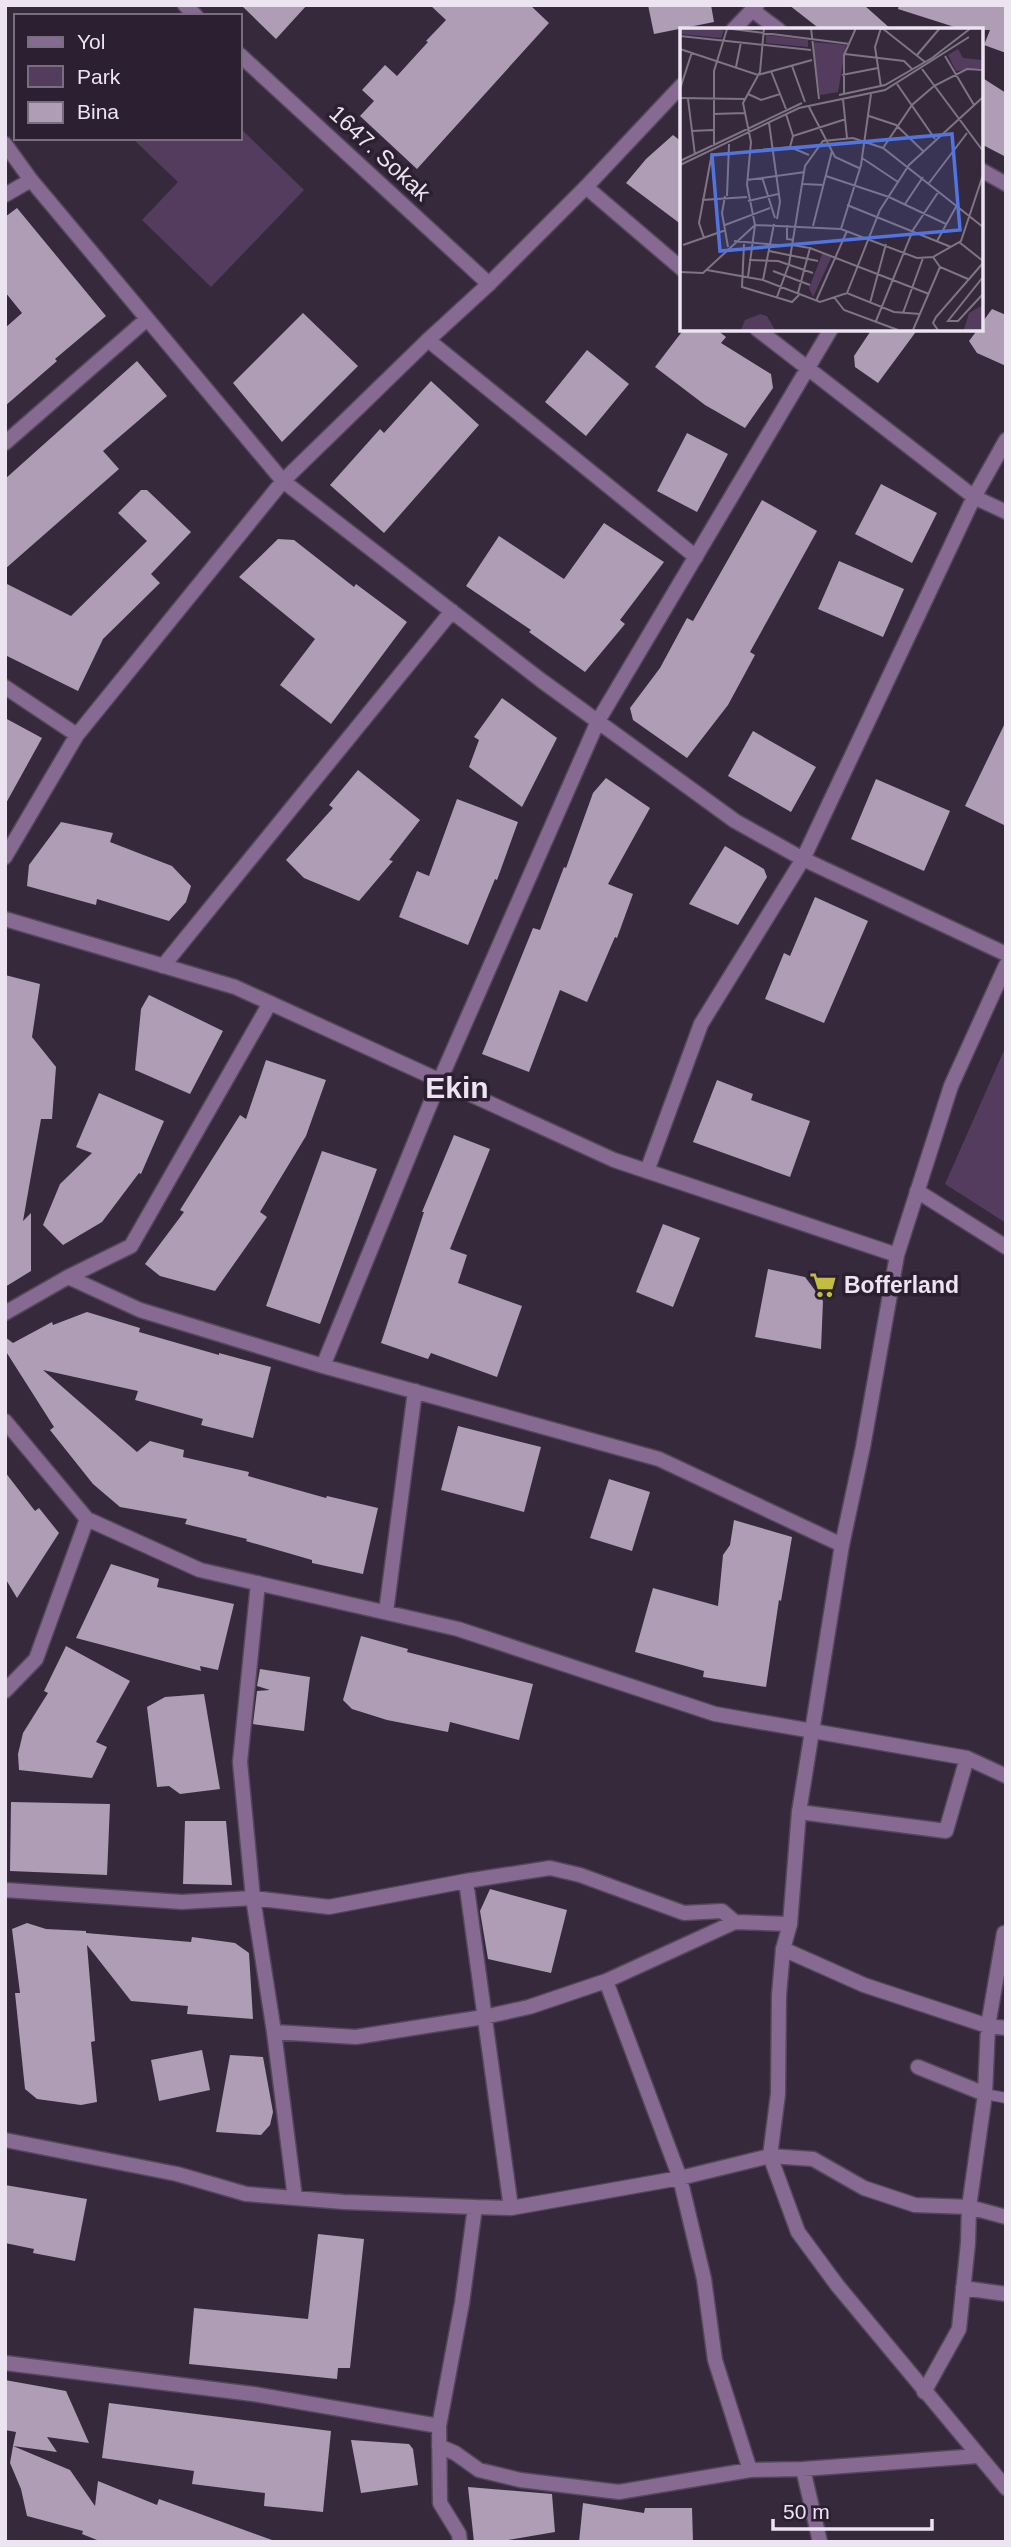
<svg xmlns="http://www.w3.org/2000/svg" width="1011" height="2547" font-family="Arial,sans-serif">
<rect width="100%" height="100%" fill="#36293c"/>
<path fill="#543c5e" d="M240 128 304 190 211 287 142 220 178 182 132 138H240Z
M1006 1046V1223L945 1184Z"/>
<path fill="#ae9db5" d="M241 5H307L276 39Z
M430 5H530L549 23 417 169 360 116 374 101 362 90 385 65 397 76 428 42 426 41 446 20Z
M648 5H711L714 22 654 34Z
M789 5H864L892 30H821Z
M899 5H1006V53L984 45 990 30H964L898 9Z
M981 77 1006 93V157L981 144Z
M673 135 682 142V225L626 183 646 159Z
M17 208 106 316 55 359 57 361 5 406V328L22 313 5 292V217Z
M992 309 1006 315V366L977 353 969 341 978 329H981V324Z
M303 313 358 366 282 442 233 383Z
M684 329H716L726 337 721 343 771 374 773 388 745 428 705 405 655 367Z
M872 329H918L878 383 855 367 854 356Z
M587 350 629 384 586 436 545 402Z
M137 361 167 396 103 451 119 469 5 569V479Z
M431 381 479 425 384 533 330 485 380 429 384 433Z
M687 433 728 454 697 512 657 491Z
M881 484 937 513 912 563 855 534Z
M141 490H147L191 532 151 574 160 583 103 639 78 691 5 655V583L71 616 147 541 118 513Z
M762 500 817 531 750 652 755 655 728 705 687 758 633 720 630 708 660 668 687 618 693 621Z
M604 523 664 562 620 620 625 624 585 672 529 632 531 630 466 586 499 536 564 579Z
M278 539 294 540 354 587 356 584 407 622 331 724 280 685 315 639 239 577Z
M839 561 904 589 883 637 818 609Z
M502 698 557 738 522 807 469 767 479 740 474 737Z
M5 718 42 738 5 805Z
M1006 721V826L965 806Z
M753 731 816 767 791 812 728 776Z
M358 770 420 820 389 860 393 861 359 901 304 878 286 860 333 808 329 805Z
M606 778 650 808 608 884 633 894 617 938 615 937 587 1002 560 990 529 1072 482 1054 533 928 540 930 564 867 566 868 593 793Z
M876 779 950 811 924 871 851 839Z
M457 799 518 822 497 880 495 879 468 945 399 917 417 871 429 876Z
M61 822 113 833 110 842 172 866 191 886 186 902 169 921 97 899 96 905 27 886 29 865Z
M725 846 764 869 767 877 738 925 689 904Z
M815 897 868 921 824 1023 765 999 784 953 790 956Z
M5 975 40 984 32 1037 56 1067 52 1119H41L23 1221 31 1213V1271L5 1287Z
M149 995 223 1031 190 1094 135 1070 141 1009Z
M266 1060 326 1080 306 1136 260 1212 267 1217 215 1291 160 1276 145 1264 184 1212 180 1210 240 1115 246 1119Z
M717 1080 753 1094 751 1100 810 1121 790 1177 693 1142Z
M99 1093 164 1121 141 1174 139 1173 102 1222 63 1245 43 1225 60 1184 92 1153 76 1147Z
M454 1135 490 1149 450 1249 467 1255 458 1283 522 1306 497 1377 431 1353 428 1359 381 1343 424 1212H422Z
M322 1151 377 1169 320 1324 266 1306Z
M663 1224 700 1238 673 1307 636 1292Z
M768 1269 805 1277 823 1301 821 1349 755 1337Z
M87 1312 140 1328 139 1332 219 1355V1353L271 1367 253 1438 201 1425 203 1419 135 1400 138 1391 43 1370 137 1452 150 1441 184 1450 183 1457 249 1472 248 1476 326 1498 327 1496 378 1508 363 1574 312 1563V1560L246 1541 247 1539 185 1524 187 1519 120 1507 93 1484 50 1430 54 1427 5 1350V1337L13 1343 52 1322 53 1325Z
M458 1426 541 1447 524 1512 441 1490Z
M5 1472 35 1511 39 1508 59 1533 17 1598 5 1578Z
M609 1479 650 1492 632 1551 590 1538Z
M734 1520 792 1537 781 1601 779 1600 766 1687 703 1677 704 1671 635 1652 653 1588 718 1606 723 1555 730 1545Z
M111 1564 159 1579 157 1587 234 1604 218 1670 200 1666 201 1671 76 1638Z
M361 1636 408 1649 407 1652 533 1684 519 1740 450 1722 448 1732 387 1720 352 1709 343 1700Z
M66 1646 130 1681 96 1742 107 1747 92 1778 19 1770 18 1754 23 1733 48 1693 44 1691Z
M260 1669 310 1677 304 1731 253 1724 257 1691 270 1690 257 1686Z
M204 1694 220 1789 180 1794 169 1786 157 1787 147 1707 165 1697Z
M11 1802 110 1804 107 1875 10 1871Z
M185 1821H226L232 1885 183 1884Z
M490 1889 567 1910 551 1973 488 1959 480 1911Z
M27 1923 46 1929 86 1931V1933L191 1942 192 1937 235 1943 249 1953 253 2019 187 2014 188 2006 131 2001 87 1945 95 2041 91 2042 97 2102 81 2105 37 2099 25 2089 15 1993H20L12 1929Z
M202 2050 210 2090 159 2101 151 2060Z
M230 2055 263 2057 273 2112 270 2125 261 2135 216 2132Z
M5 2185 87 2199 75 2261 33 2253 34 2249 5 2243Z
M318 2234 364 2239 350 2368H338L337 2379 189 2364 194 2308 308 2319Z
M5 2380 66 2391 89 2443 47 2437 57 2452 13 2446 16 2432 5 2430Z
M109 2403 331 2431 323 2512 264 2506 265 2493 192 2484 194 2471 102 2458Z
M351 2440 409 2444 413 2449 418 2485 361 2493Z
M13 2446 70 2470 95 2506 98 2481 157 2505 159 2499 272 2540 271 2542H102L82 2534 83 2531 27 2516 21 2489 10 2463Z
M468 2487 552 2494 555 2532 497 2542H474Z
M583 2503 644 2513 645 2508H692L693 2542H579Z"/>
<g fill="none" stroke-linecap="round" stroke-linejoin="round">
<g stroke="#534759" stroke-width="12">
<path id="service" d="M985 2094 1006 2098"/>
</g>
<g stroke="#534759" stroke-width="17">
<path id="minor" d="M185 5 196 16
M752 10 779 30
M240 55 489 284
M5 144 31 180 283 481 542 681 735 821 803 859 1006 954
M981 170 1006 184
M586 187 682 269
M5 195 31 180
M757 329 974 497 1006 512
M428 340 696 557
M5 443 147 319
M5 687 77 735
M5 857 77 735 283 481
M163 966 452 611
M647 1171 701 1024 803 859 974 497 1006 440
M917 1191 1006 1247
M68 1277 140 1310 323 1366 659 1459 842 1545
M5 1313 68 1277 131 1246 270 1003
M323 1366 440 1080 598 721 831 329
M5 1421 87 1519 200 1570 458 1629 715 1714 967 1758 1006 1776
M258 1583 240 1762 253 1898 274 2032 295 2198
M386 1612 415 1391
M5 1691 36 1659 87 1519
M799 1812 946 1831 967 1758
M466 1881 511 2208
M5 1890 182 1902 253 1898 329 1907 466 1881 550 1868 580 1875 684 1913 722 1911 735 1922
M783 1949 864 1985 988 2026 1006 2028
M606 1981 680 2178 704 2279 715 2360 750 2470
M274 2032 356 2037 484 2017 529 2007 606 1981 735 1922 790 1924
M918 2067 985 2094
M5 2140 177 2174 246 2194 344 2202 475 2207 511 2208 680 2178 770 2156 813 2159 864 2188 915 2205 969 2207 1006 2217
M963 2288 1006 2294
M5 2363 253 2394 439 2426
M924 2392 959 2329 968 2243 969 2207 985 2094 988 2026 1004 1933
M439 2446 455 2453 479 2470 520 2480 619 2492 750 2470 803 2469 978 2456
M803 2469 820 2542
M460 2542 459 2534 440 2503 439 2426 462 2303 475 2207"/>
</g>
<g stroke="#534759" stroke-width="17">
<path id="tertiary" d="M733 30 757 5
M283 481 428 340 489 284 586 187 682 85
M5 919 235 987 614 1160 897 1255
M1006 965 951 1086 897 1255 863 1447 842 1545 799 1812 790 1924 783 1949 779 1995 778 2094 770 2156 798 2232 837 2285 1006 2488"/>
</g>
<use href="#service" stroke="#866a92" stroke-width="10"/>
<use href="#minor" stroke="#866a92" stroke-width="14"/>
<use href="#tertiary" stroke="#866a92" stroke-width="14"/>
</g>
<defs>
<g id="supermarket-bare" transform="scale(2.1)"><path d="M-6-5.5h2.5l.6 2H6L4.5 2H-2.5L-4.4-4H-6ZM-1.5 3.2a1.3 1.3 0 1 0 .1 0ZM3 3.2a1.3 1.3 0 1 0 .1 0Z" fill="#c4bc3e" stroke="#2c1f32" stroke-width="2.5" paint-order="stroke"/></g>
</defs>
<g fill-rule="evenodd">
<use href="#supermarket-bare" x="823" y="1285"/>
</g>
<g text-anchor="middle" stroke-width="7" stroke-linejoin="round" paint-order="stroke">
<g font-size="23" fill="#ede4f1" stroke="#2c1f32">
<text transform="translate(380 153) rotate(43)" y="8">1647. Sokak</text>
</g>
<g font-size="23" font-weight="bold" fill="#ede4f1" stroke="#2c1f32" text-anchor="start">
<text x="844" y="1293">Bofferland</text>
</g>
<g font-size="30" font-weight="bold" fill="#ede4f1" stroke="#2c1f32">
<text x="457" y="1098">Ekin</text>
</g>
</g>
<g transform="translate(680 28)">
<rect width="303" height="303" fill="#36293c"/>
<path d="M0 0H30L44 2 41 10 0 6ZM86 7 128 12V19L86 15ZM132 14 166 17 158 64 140 67ZM278 21 283 30 302 32 303 40 276 43 268 27ZM143 224 152 228 133 269 129 260ZM303 277V302H284L289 285ZM80 286 87 288 95 302H61L65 292Z" fill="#543c5e"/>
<path fill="none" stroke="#7f7484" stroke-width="2" d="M44 0 170 16M131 0 139 71M202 0 245 34M0 8 131 22M0 21 78 47 132 32M165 26 224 33 232 41M237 27 260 0M265 28 294 77M252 30 291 0M112 38 125 74M56 39 61 14M242 41 303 123M91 43 106 81M162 47 198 40M217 56 255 111M201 59 195 19 201 0M0 61 12 24M68 66 81 72 100 66M164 66V27L176 0M159 67 205 57 252 30M0 70 65 71M8 71 15 127M163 71 167 110M129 79 155 129 179 140M33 86 65 85M106 86 113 108 110 119M189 88 216 97 243 123M89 95 100 174 97 191M11 103 33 102M113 108 166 91M34 117V43L47 1M203 120 232 77 254 58 287 41 303 42M71 123 110 119 129 127M182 130 218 154M0 133 122 75M0 137 119 80 205 62 289 9M146 148 209 169 266 196M82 149 95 190M67 152 125 144M249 155 287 105M123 156 144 157M45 168 42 185 48 219M47 168 49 116M22 172 67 169M68 173 98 166M225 176 243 149M167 177 271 219M45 197 90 180M107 197V211L114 212M133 198 152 123M161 201 181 137 191 66M0 204V225M24 210 19 195 32 125M54 213 98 217M257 213 277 177M279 214 303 233M64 216 62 259 112 274 119 267M3 217 46 202M112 217 130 220 118 265M130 220 249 266M89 223 138 233M253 229 260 239 288 251M69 232 98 233 133 245M27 242 83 252 140 274 167 265 214 284 240 286M93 243 130 257M0 244 23 245 75 197 161 201 237 230 253 229 281 213 303 147M68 249 75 197 67 157 71 114 63 75 80 44 84 0M303 249 268 293H278L303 266M83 252 94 196M167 265 200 182 229 137 303 69M97 269 109 236 125 138 143 113 173 110 203 120 303 199M154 269 164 282 218 302M136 273 167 203M190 275 206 216M223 285 243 230M196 293 233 202 259 163M233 302 260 239M258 302 253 295 256 289 303 235"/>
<path fill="#5174de" fill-opacity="0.15" stroke="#5174de" stroke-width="3.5" d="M272 106 280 202 40 223 32 127Z"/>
<rect width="303" height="303" fill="none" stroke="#ede4f1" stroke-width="3.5"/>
</g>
<rect width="1011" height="2547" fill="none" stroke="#ede4f1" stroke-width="14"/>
<rect x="14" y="14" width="228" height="126" fill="#2c1f32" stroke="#796e7e" stroke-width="2"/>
<rect x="28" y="37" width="35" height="10" fill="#866a92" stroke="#796e7e" stroke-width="2"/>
<text x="77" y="49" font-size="21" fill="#ede4f1">Yol</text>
<rect x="28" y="66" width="35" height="21" fill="#543c5e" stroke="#796e7e" stroke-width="2"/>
<text x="77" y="84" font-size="21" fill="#ede4f1">Park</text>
<rect x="28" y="102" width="35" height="21" fill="#ae9db5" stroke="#796e7e" stroke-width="2"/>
<text x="77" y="119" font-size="21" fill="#ede4f1">Bina</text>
<path d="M773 2519v10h159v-10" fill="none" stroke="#ede4f1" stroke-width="3.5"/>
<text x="783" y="2519" font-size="21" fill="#ede4f1" stroke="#2c1f32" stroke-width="5" paint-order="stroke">50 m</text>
</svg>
